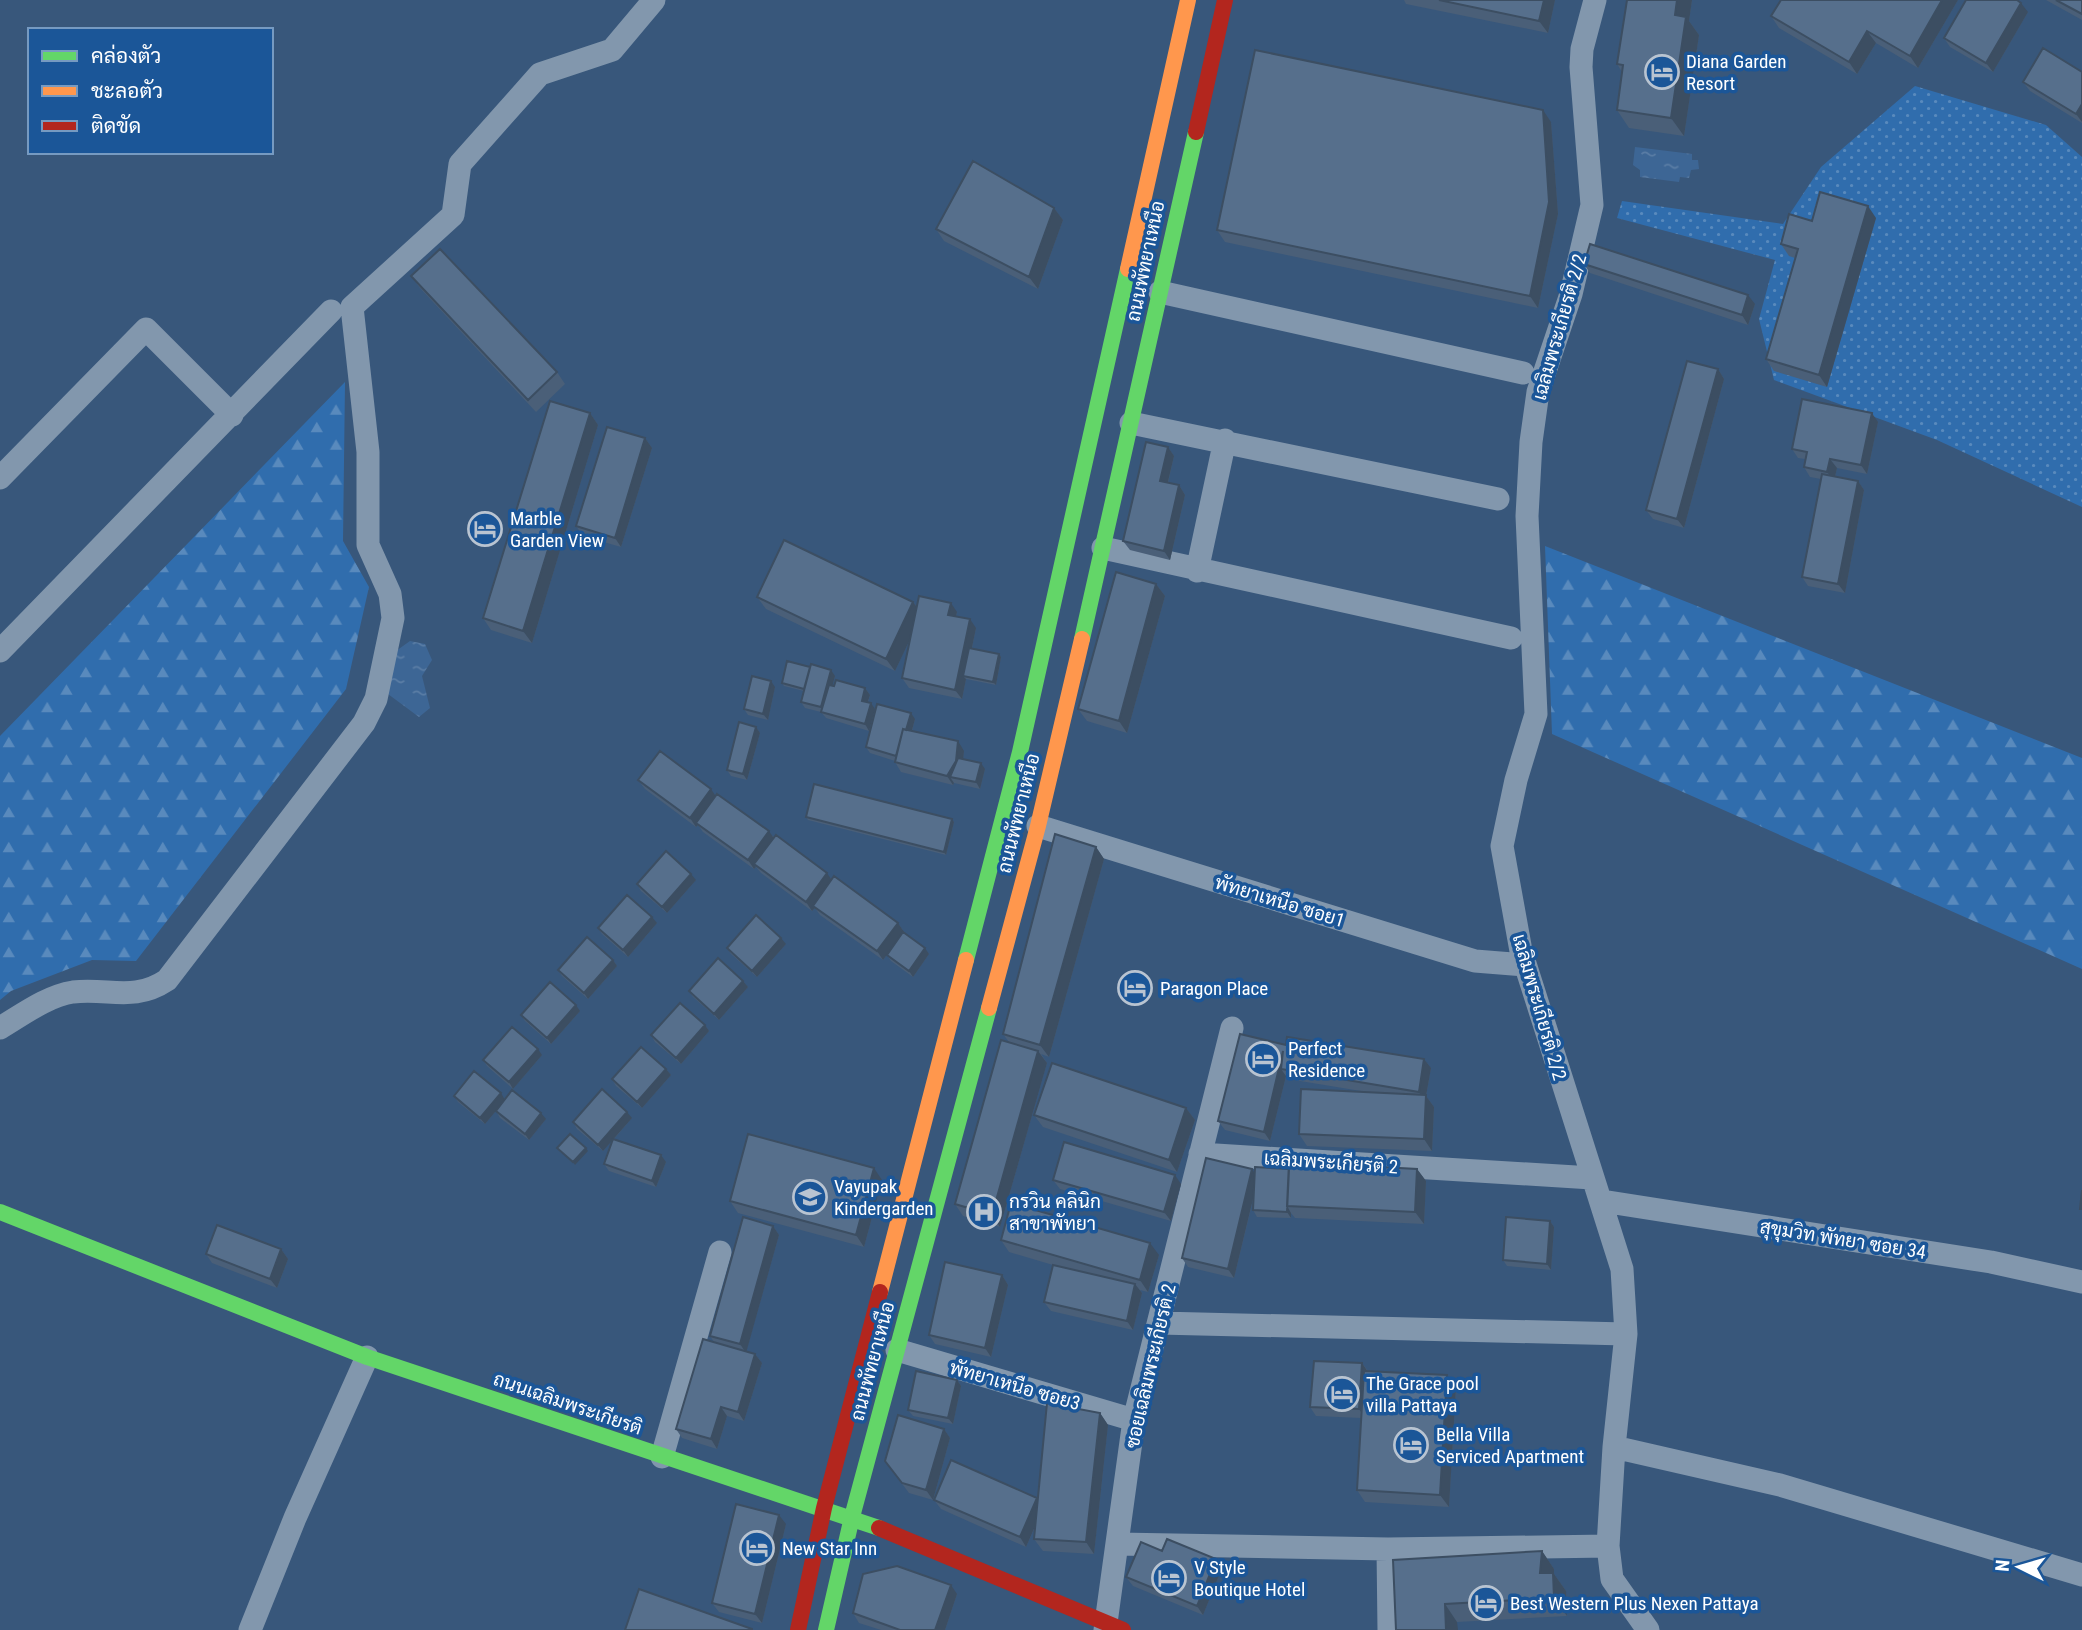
<svg xmlns="http://www.w3.org/2000/svg" width="2082" height="1630" font-family="'Roboto Condensed',Sarabun,sans-serif">
<defs>
<pattern id="grass-dots" width="8" height="8" patternUnits="userSpaceOnUse" patternTransform="scale(1.75)"><rect width="8" height="8" fill="#306dad"/><path d="M2 2h.1M6 6h.1" fill="none" stroke="#598abd" stroke-width="1.8" stroke-linecap="round"/></pattern>
<pattern id="forest-firs" width="22" height="20" patternUnits="userSpaceOnUse" patternTransform="scale(1.75)"><rect width="22" height="20" fill="#306dad"/><path d="M5 1l3.5 6h-7zM16 11l3.5 6h-7z" fill="#598abd"/></pattern>
<pattern id="water-ripples" width="26" height="14" patternUnits="userSpaceOnUse" patternTransform="scale(1.75)"><rect width="26" height="14" fill="#3d6695"/><path d="M2 4q2-2 4 0t4 0M15 11q2-2 4 0t4 0" fill="none" stroke="#5a7da5"/></pattern>
</defs>
<rect width="100%" height="100%" fill="#38577b"/>
<path fill="url(#grass-dots)" d="M1915 86 2046 125 2082 157V507L1937 440 1774 380 1759 319 1775 260 1617 218 1622 201 1783 224 1821 167Z"/>
<path fill="url(#forest-firs)" d="M345 382 343 541 369 587 346 689 136 961 92 960 11 991 0 1000V736Z
M1545 546 2082 758V969L1552 734Z"/>
<path fill="url(#water-ripples)" d="M1635 147 1692 154V160H1698L1699 169 1691 170 1689 178 1680 177 1679 182 1640 177V170L1633 165Z
M410 641 425 644 432 660 422 676 430 708 419 717 388 694 396 651Z"/>
<g fill="none" stroke-linecap="round" stroke-linejoin="round">
<path stroke="#8297ad" stroke-width="23" d="M1595 0 1582 49 1581 67 1592 205 1571 294 1538 392 1531 442 1527 516 1536 714 1516 780 1502 846 1521 951 1622 1269 1626 1334 1614 1447 1608 1546 1612 1579 1648 1630
M1160 292 1523 373
M1131 423 1498 499
M0 478 146 329 232 415
M1103 548 1511 638
M1197 571 1225 440
M0 651 331 311
M1038 826 1475 961 1525 965
M0 1028C22 1015 47 996 73 992 110 988 134 1002 167 980L364 723 376 699 393 618 390 594 368 545V452L352 307 453 215 460 164 540 74 612 50 654 0
M1200 1154 1592 1178
M1602 1201 1991 1262 2082 1282
M1159 1323 1626 1334
M897 1350 1134 1420
M1614 1447 1780 1485 2082 1575
M662 1457 720 1252
M1118 1544 1388 1549 1608 1546
M1388 1549 1389 1630
M250 1630 295 1518 367 1357
M1105 1630 1134 1420 1232 1028"/>
<path stroke="#63d668" stroke-width="16" d="M1082 639 1196 132
M966 960 1020 752 1128 269
M0 1212 367 1357 879 1528
M826 1630 852 1517 989 1008"/>
<path stroke="#ff974d" stroke-width="16" d="M1128 269 1188 0
M989 1008 1038 826 1082 639
M880 1292 966 960"/>
<path stroke="#b3261e" stroke-width="16" d="M1196 132 1225 0
M879 1528 1123 1630
M798 1630 824 1508 880 1292"/>
</g>
<path fill="#4a5f78" d="M1404 0H1555L1548 33 1406 4Z
M1627 0H1692L1689 21 1699 35 1684 136 1629 128 1617 110 1622 72 1617 64Z
M1781 0H1958L1918 68 1876 43 1857 74 1779 28 1771 16Z
M2046 0H2082V20Z
M2028 12 1993 72 1950 47 1944 38Z
M2082 72V123L2030 91 2023 82Z
M1551 122 1558 214 1538 308 1225 242 1217 230Z
M1054 208 1063 220 1038 289 944 241 936 229Z
M1876 218 1827 387 1774 371 1766 359 1795 258 1789 256 1781 244 1812 221Z
M1584 264 1755 304 1748 325 1590 273Z
M411 276 557 372 565 384 536 412 420 288Z
M1718 369 1724 379 1684 528 1653 519 1646 510Z
M590 413 598 425 532 643 491 630 483 618Z
M1878 422 1867 474 1837 468 1835 477 1858 481 1864 490 1845 593 1808 586 1802 577 1821 479 1810 477 1804 467 1805 459 1798 458 1792 449Z
M645 438 652 448 621 547 583 536 576 526Z
M1168 447 1174 456 1168 483 1179 485 1185 495 1170 560 1130 550 1123 541Z
M1156 584 1165 596 1127 733 1087 721 1078 709Z
M757 597 913 602 917 607 957 612 956 616 976 628 972 648 999 654 1001 657 996 685 966 679 962 699 909 688 902 678 911 637 895 671 766 609Z
M835 676 832 686 865 688 870 695 868 702 875 709 869 731 826 718 821 712 805 708 801 702 804 691 784 686 782 683Z
M775 687 768 720 748 715 744 709Z
M915 719 912 731 964 751 963 759 985 769 980 789 954 783 953 785 901 772 895 762V761L870 753 866 747Z
M756 727 760 733 747 780 731 776 727 770Z
M638 780 716 795 832 879 898 923 904 932 929 954 913 977 891 961 887 955 883 960 820 915 815 908 812 911 761 873 756 867 754 869 703 832 698 825 696 827 645 789Z
M806 817 952 819 954 822 946 855 808 820Z
M1096 847 1104 859 1049 1057 1041 1054 1047 1063 1000 1227 963 1216 955 1204 1009 1042 1003 1034Z
M696 880 667 913 641 891 637 884Z
M657 923 628 957 602 934 598 928Z
M786 944 757 977 731 954 727 948Z
M613 960 617 966 588 999 562 976 558 970Z
M743 981 748 987 719 1020 693 997 689 991Z
M580 1011 551 1044 525 1021 521 1015Z
M705 1025 709 1031 681 1064 655 1042 651 1035Z
M1286 1045 1424 1059 1431 1068 1426 1096 1434 1107 1432 1151 1307 1146 1299 1134 1373 1093 1288 1079 1286 1076 1270 1141 1225 1130 1218 1121Z
M542 1055 513 1089 487 1066 483 1060Z
M666 1069 671 1075 642 1108 616 1086 612 1079Z
M454 1096 505 1100 485 1124 458 1102Z
M1186 1108 1195 1120 1177 1172 1043 1127 1034 1115Z
M496 1111 546 1119 529 1140 500 1118Z
M632 1118 614 1139 666 1162 656 1187 609 1171 604 1164 613 1139 603 1151 577 1129 573 1122Z
M1289 1169H1417L1426 1181 1424 1224 1295 1218 1291 1213V1218L1257 1217 1253 1210 1254 1196 1234 1278 1188 1267 1182 1258 1255 1173Z
M882 1180 864 1247 738 1213 730 1201Z
M1053 1180 1181 1184 1171 1221 1060 1189Z
M1550 1221 1554 1227 1551 1270 1507 1266 1503 1260Z
M773 1226 779 1235 746 1352 755 1354 762 1363 744 1421 727 1416 717 1449 682 1438 676 1429 714 1342 710 1336Z
M1001 1240 1159 1255 1148 1292 1140 1290 1142 1293 1133 1330 1051 1311 1044 1302 1053 1265 1009 1252Z
M281 1249 288 1259 277 1288 212 1263 206 1254Z
M1002 1275 1008 1285 991 1357 935 1344 929 1335Z
M1362 1363 1368 1371 1456 1387 1449 1507 1365 1502 1357 1490 1361 1418 1316 1416 1310 1407Z
M957 1380 961 1386 953 1424 913 1416 908 1410Z
M1100 1413 1108 1425 1094 1554 1043 1551 1034 1539 1036 1525 1026 1547 941 1509 934 1500 1037 1498 1038 1500Z
M944 1429 950 1438 933 1500 909 1493 885 1461Z
M786 1524 762 1623 719 1612 712 1603Z
M1162 1551 1222 1568 1203 1615 1133 1586 1126 1577Z
M1542 1551 1554 1569V1574L1566 1591 1567 1616 1457 1622 1396 1630Z
M957 1594 945 1630H881L859 1623 853 1613Z"/>
<path fill="#3c4e62" d="M1544 0H1555L1548 33 1539 21Z
M1677 0H1692L1689 21 1699 35 1684 136 1671 118 1675 15Z
M1942 0H1958L1918 68 1910 56Z
M2021 3 2028 12 1993 72 1986 63Z
M1867 31 1876 43 1857 74 1849 62Z
M2082 104V122L2076 114Z
M1543 110 1551 122 1558 214 1538 308 1530 296Z
M1868 206 1876 218 1827 387 1819 375Z
M1054 208 1063 220 1038 289 1029 277Z
M1748 295 1755 304 1748 325 1742 315Z
M1718 369 1724 379 1684 528 1677 519Z
M590 413 598 425 532 643 523 631Z
M1872 413 1878 422 1867 474 1861 465Z
M645 438 652 448 621 547 615 538Z
M1168 447 1174 456 1166 490 1160 481Z
M1830 459 1837 468 1834 481 1827 472Z
M1858 481 1864 490 1845 593 1838 584Z
M1179 485 1185 495 1170 560 1164 551Z
M1156 584 1165 596 1127 733 1119 721Z
M913 602 922 614 895 671 886 659Z
M951 603 957 612 954 624 948 615Z
M970 619 976 628 966 676H963L966 679 962 699 955 690Z
M999 654 1001 657 996 685 993 682Z
M831 670 835 676 825 713 821 707Z
M771 681 775 687 768 720 763 714Z
M865 688 870 695 866 707 862 701Z
M871 703 875 709 869 731 865 724Z
M911 713 915 719 903 763 899 757Z
M756 727 760 733 747 780 743 774Z
M958 741 964 751 962 770 950 777 954 783 953 785 947 776Z
M981 763 985 769 980 789 976 782Z
M711 789 717 798 696 823 698 825 696 827 690 818Z
M952 819 954 822 946 855 944 852Z
M769 831 775 840 754 864 756 867 754 869 748 860Z
M1096 847 1104 859 1049 1057 1040 1045Z
M827 873 833 882 813 906 815 908 812 911 806 902Z
M691 874 696 880 667 913 662 907Z
M652 917 657 923 628 957 623 950Z
M898 923 904 932 883 960 877 951Z
M781 938 786 944 757 977 752 971Z
M925 948 929 954 913 977 909 971Z
M613 960 617 966 588 999 584 993Z
M743 981 748 987 719 1020 714 1014Z
M576 1005 580 1011 551 1044 547 1038Z
M705 1025 709 1031 681 1064 676 1058Z
M538 1049 542 1055 513 1089 509 1082Z
M1038 1051 1047 1063 1000 1227 992 1215Z
M1283 1051 1281 1069 1286 1076 1270 1141 1264 1132Z
M1424 1059 1431 1068 1426 1096 1434 1107 1432 1151 1424 1139 1425 1101 1419 1092Z
M666 1069 671 1075 642 1108 637 1102Z
M501 1093 505 1100 485 1124 480 1118Z
M1186 1108 1195 1120 1177 1172 1169 1160Z
M627 1112 632 1118 603 1151 598 1145Z
M541 1113 546 1119 529 1140 525 1134Z
M586 1148 588 1151 575 1165 573 1162Z
M661 1155 666 1162 656 1187 652 1181Z
M874 1168 882 1180 864 1247 856 1235Z
M1252 1169 1258 1178 1234 1278 1228 1269Z
M1417 1169 1426 1181 1424 1224 1415 1212Z
M1175 1175 1181 1184 1171 1221 1164 1212Z
M1287 1206 1291 1213V1218L1287 1212Z
M1550 1221 1554 1227 1551 1270 1547 1264Z
M773 1226 779 1235 746 1353 740 1344Z
M1150 1243 1159 1255 1148 1292 1140 1280Z
M281 1249 288 1259 277 1288 270 1279Z
M1002 1275 1008 1285 991 1357 985 1348Z
M1135 1284 1142 1293 1133 1330 1127 1321Z
M755 1354 762 1363 744 1421 738 1412Z
M1362 1363 1368 1372 1365 1418 1359 1409Z
M1447 1375 1456 1387 1449 1507 1440 1495Z
M957 1380 961 1386 953 1424 948 1418Z
M721 1407 727 1416 717 1449 711 1439Z
M1100 1413 1108 1425 1094 1554 1086 1542Z
M944 1429 950 1438 933 1500 926 1490Z
M1037 1498 1043 1508 1026 1547 1020 1537Z
M779 1515 786 1524 762 1623 755 1614Z
M1542 1551 1554 1569V1574L1566 1591 1567 1616 1554 1598 1540 1573Z
M1216 1559 1222 1568 1203 1615 1197 1606Z
M951 1585 957 1594 945 1630H935Z
M1445 1604 1457 1622 1458 1630H1446Z"/>
<path fill="#566f8c" stroke="#3c4e62" stroke-width="2" d="M1439 0H1544L1539 21Z
M1627 0H1677L1675 15 1686 17 1671 118 1617 110 1623 65 1617 64Z
M1781 0H1942L1910 56 1867 31 1849 62 1771 16Z
M1966 0H2017L2021 3 1986 63 1944 38Z
M2056 0H2082V14Z
M2043 48 2082 72V104L2076 114 2023 82Z
M1255 50 1543 110 1549 202 1530 296 1217 230Z
M973 161 1054 208 1029 277 936 229Z
M1820 192 1868 206 1819 375 1766 359 1798 249 1781 244 1789 214 1812 221Z
M1590 244 1748 295 1742 315 1584 264Z
M440 249 557 372 528 400 411 276Z
M1687 361 1718 369 1677 519 1646 510Z
M1802 399 1872 413 1861 465 1830 459 1827 472 1804 467 1807 452 1792 449Z
M550 401 590 413 523 631 483 618Z
M607 427 645 438 615 538 576 526Z
M1146 442 1168 447 1160 481 1179 485 1164 551 1123 541Z
M1822 474 1858 481 1838 584 1802 577Z
M784 540 913 602 886 659 757 597Z
M1116 572 1156 584 1119 721 1078 709Z
M919 596 951 603 948 615 970 619 955 690 902 678Z
M969 648 999 654 993 682 963 676Z
M787 661 810 667 804 689 782 683Z
M811 664 831 670 821 707 801 702Z
M752 676 771 681 763 714 744 709Z
M836 680 865 688 862 701 871 703 865 724 821 712 829 685 834 686Z
M877 704 911 713 906 730 903 729 896 756 866 747Z
M739 722 756 727 743 774 727 770Z
M903 729 958 741 956 761 947 776 895 762Z
M660 751 711 789 690 818 638 780Z
M958 758 981 763 976 782 950 777Z
M814 784 952 819 944 852 806 817Z
M717 794 769 831 748 860 696 823Z
M1055 834 1096 847 1040 1045 1003 1034Z
M776 835 827 873 806 902 754 864Z
M666 851 691 874 662 907 637 884Z
M834 876 898 923 877 951 813 906Z
M627 895 652 917 623 950 598 928Z
M756 915 781 938 752 971 727 948Z
M903 932 925 948 909 971 887 955Z
M587 937 613 960 584 993 558 970Z
M718 958 743 981 714 1014 689 991Z
M550 982 576 1005 547 1038 521 1015Z
M680 1003 705 1025 676 1058 651 1035Z
M512 1027 538 1049 509 1082 483 1060Z
M1240 1034 1286 1045 1287 1037 1424 1059 1419 1092 1281 1069 1283 1051 1264 1132 1218 1121Z
M1001 1040 1038 1051 992 1215 955 1204Z
M641 1047 666 1069 637 1102 612 1079Z
M1052 1063 1186 1108 1169 1160 1034 1115Z
M474 1071 501 1093 480 1118 454 1096Z
M602 1089 627 1112 598 1145 573 1122Z
M1301 1089 1426 1095 1424 1139 1299 1134Z
M512 1090 541 1113 525 1134 496 1111Z
M570 1134 586 1148 573 1162 557 1148Z
M748 1134 874 1168 856 1235 730 1201Z
M613 1139 661 1155 652 1181 604 1164Z
M1064 1142 1175 1175 1164 1212 1053 1180Z
M1206 1158 1252 1169 1228 1269 1182 1258Z
M1289 1162 1417 1169 1415 1212 1287 1206Z
M1255 1167 1289 1169 1287 1212 1253 1210Z
M2082 1190V1209H2080Z
M1011 1203 1150 1243 1140 1280 1001 1240Z
M743 1217 773 1226 740 1344 710 1336Z
M1506 1217 1550 1221 1547 1264 1503 1260Z
M217 1225 281 1249 270 1279 206 1254Z
M945 1262 1002 1275 985 1348 929 1335Z
M1053 1265 1135 1284 1127 1321 1044 1302Z
M703 1339 755 1354 738 1412 721 1407 711 1439 676 1429Z
M1314 1361 1362 1363 1359 1409 1310 1407Z
M916 1371 957 1380 948 1418 908 1410Z
M1364 1371 1447 1375 1440 1495 1357 1490Z
M1047 1403 1100 1413 1086 1542 1034 1539Z
M898 1415 944 1429 926 1490 902 1483 885 1461Z
M951 1460 1037 1498 1020 1537 934 1500Z
M736 1504 779 1515 755 1614 712 1603Z
M1167 1539 1216 1559 1197 1606 1126 1577 1141 1542 1162 1551Z
M1542 1551 1540 1573H1553L1554 1598 1445 1604 1446 1630H1396L1393 1560Z
M897 1566 951 1585 935 1630H900L853 1613 863 1574Z
M639 1589 752 1629V1630H625Z"/>
<defs>
<g id="hotel-ring" transform="scale(1.75)"><circle r="9.5" fill="#1b5698" stroke="#b9c4d1" stroke-width="1.5"/><path d="M-6-4.5h1.5V1H6V5H4.5V3h-9V5H-6ZM-4 0a1.8 1.8 0 1 1 3.6 0ZM.5 0V-2.5h3Q6-2.5 6 0Z" fill="#b9c4d1"/></g>
<g id="school-ring" transform="scale(1.75)"><circle r="9.5" fill="#1b5698" stroke="#b9c4d1" stroke-width="1.5"/><path d="M0-5L7-2L0 1L-7-2ZM-4 1L0 2.5L4 1V4Q0 6-4 4Z" fill="#b9c4d1"/></g>
<g id="hospital-ring" transform="scale(1.75)"><circle r="9.5" fill="#1b5698" stroke="#b9c4d1" stroke-width="1.5"/><path d="M-5-5h3v3.5h4V-5h3V5h-3V1.5h-4V5h-3Z" fill="#b9c4d1"/></g>
</defs>
<g fill-rule="evenodd">
<use href="#hotel-ring" x="1662" y="72"/>
<use href="#hotel-ring" x="485" y="529"/>
<use href="#hotel-ring" x="1135" y="988"/>
<use href="#hotel-ring" x="1263" y="1059"/>
<use href="#school-ring" x="810" y="1197"/>
<use href="#hospital-ring" x="984" y="1212"/>
<use href="#hotel-ring" x="1342" y="1394"/>
<use href="#hotel-ring" x="1411" y="1445"/>
<use href="#hotel-ring" x="757" y="1548"/>
<use href="#hotel-ring" x="1169" y="1578"/>
<use href="#hotel-ring" x="1486" y="1603"/>
</g>
<g text-anchor="middle" stroke-width="7" stroke-linejoin="round" paint-order="stroke">
<g font-size="19" fill="#fff" stroke="#1b5698" text-anchor="start">
<text x="1686" y="68">Diana Garden<tspan x="1686" dy="22">Resort</tspan></text>
<text x="510" y="525">Marble<tspan x="510" dy="22">Garden View</tspan></text>
<text x="1160" y="995">Paragon Place</text>
<text x="1288" y="1055">Perfect<tspan x="1288" dy="22">Residence</tspan></text>
<text x="834" y="1193">Vayupak<tspan x="834" dy="22">Kindergarden</tspan></text>
<text x="1009" y="1208">กรวิน คลินิก<tspan x="1009" dy="22">สาขาพัทยา</tspan></text>
<text x="1366" y="1390">The Grace pool<tspan x="1366" dy="22">villa Pattaya</tspan></text>
<text x="1436" y="1441">Bella Villa<tspan x="1436" dy="22">Serviced Apartment</tspan></text>
<text x="782" y="1555">New Star Inn</text>
<text x="1194" y="1574">V Style<tspan x="1194" dy="22">Boutique Hotel</tspan></text>
<text x="1510" y="1610">Best Western Plus Nexen Pattaya</text>
</g>
<g font-size="19" fill="#fff" stroke="#1b5698">
<text transform="translate(1145 261) rotate(-78)" y="7">ถนนพัทยาเหนือ</text>
<text transform="translate(1559 327) rotate(-74)" y="7">เฉลิมพระเกียรติ 2/2</text>
<text transform="translate(1018 813) rotate(-76)" y="7">ถนนพัทยาเหนือ</text>
<text transform="translate(1280 901) rotate(17)" y="7">พัทยาเหนือ ซอย1</text>
<text transform="translate(1540 1007) rotate(74)" y="7">เฉลิมพระเกียรติ 2/2</text>
<text transform="translate(1331 1162) rotate(4)" y="7">เฉลิมพระเกียรติ 2</text>
<text transform="translate(1843 1239) rotate(9)" y="7">สุขุมวิท พัทยา ซอย 34</text>
<text transform="translate(872 1361) rotate(-75)" y="7">ถนนพัทยาเหนือ</text>
<text transform="translate(1150 1366) rotate(-77)" y="7">ซอยเฉลิมพระเกียรติ 2</text>
<text transform="translate(1015 1385) rotate(16)" y="7">พัทยาเหนือ ซอย3</text>
<text transform="translate(568 1403) rotate(19)" y="7">ถนนเฉลิมพระเกียรติ</text>
</g>
</g>
<rect x="28" y="28" width="245" height="126" fill="#1b5698" stroke="#769ac1" stroke-width="2"/>
<rect x="42" y="51" width="35" height="10" fill="#63d668" stroke="#769ac1" stroke-width="2"/>
<text x="91" y="63" font-size="21" fill="#ffffff">คล่องตัว</text>
<rect x="42" y="86" width="35" height="10" fill="#ff974d" stroke="#769ac1" stroke-width="2"/>
<text x="91" y="98" font-size="21" fill="#ffffff">ชะลอตัว</text>
<rect x="42" y="121" width="35" height="10" fill="#b3261e" stroke="#769ac1" stroke-width="2"/>
<text x="91" y="133" font-size="21" fill="#ffffff">ติดขัด</text>
<g transform="translate(2019 1567) rotate(275)" stroke="#1b5698" stroke-width="5" paint-order="stroke">
<path d="M0-5L12 26L0 18L-12 26Z" fill="#ffffff"/>
<text y="-10" font-size="19" font-weight="bold" text-anchor="middle" fill="#ffffff">N</text>
</g>
</svg>
